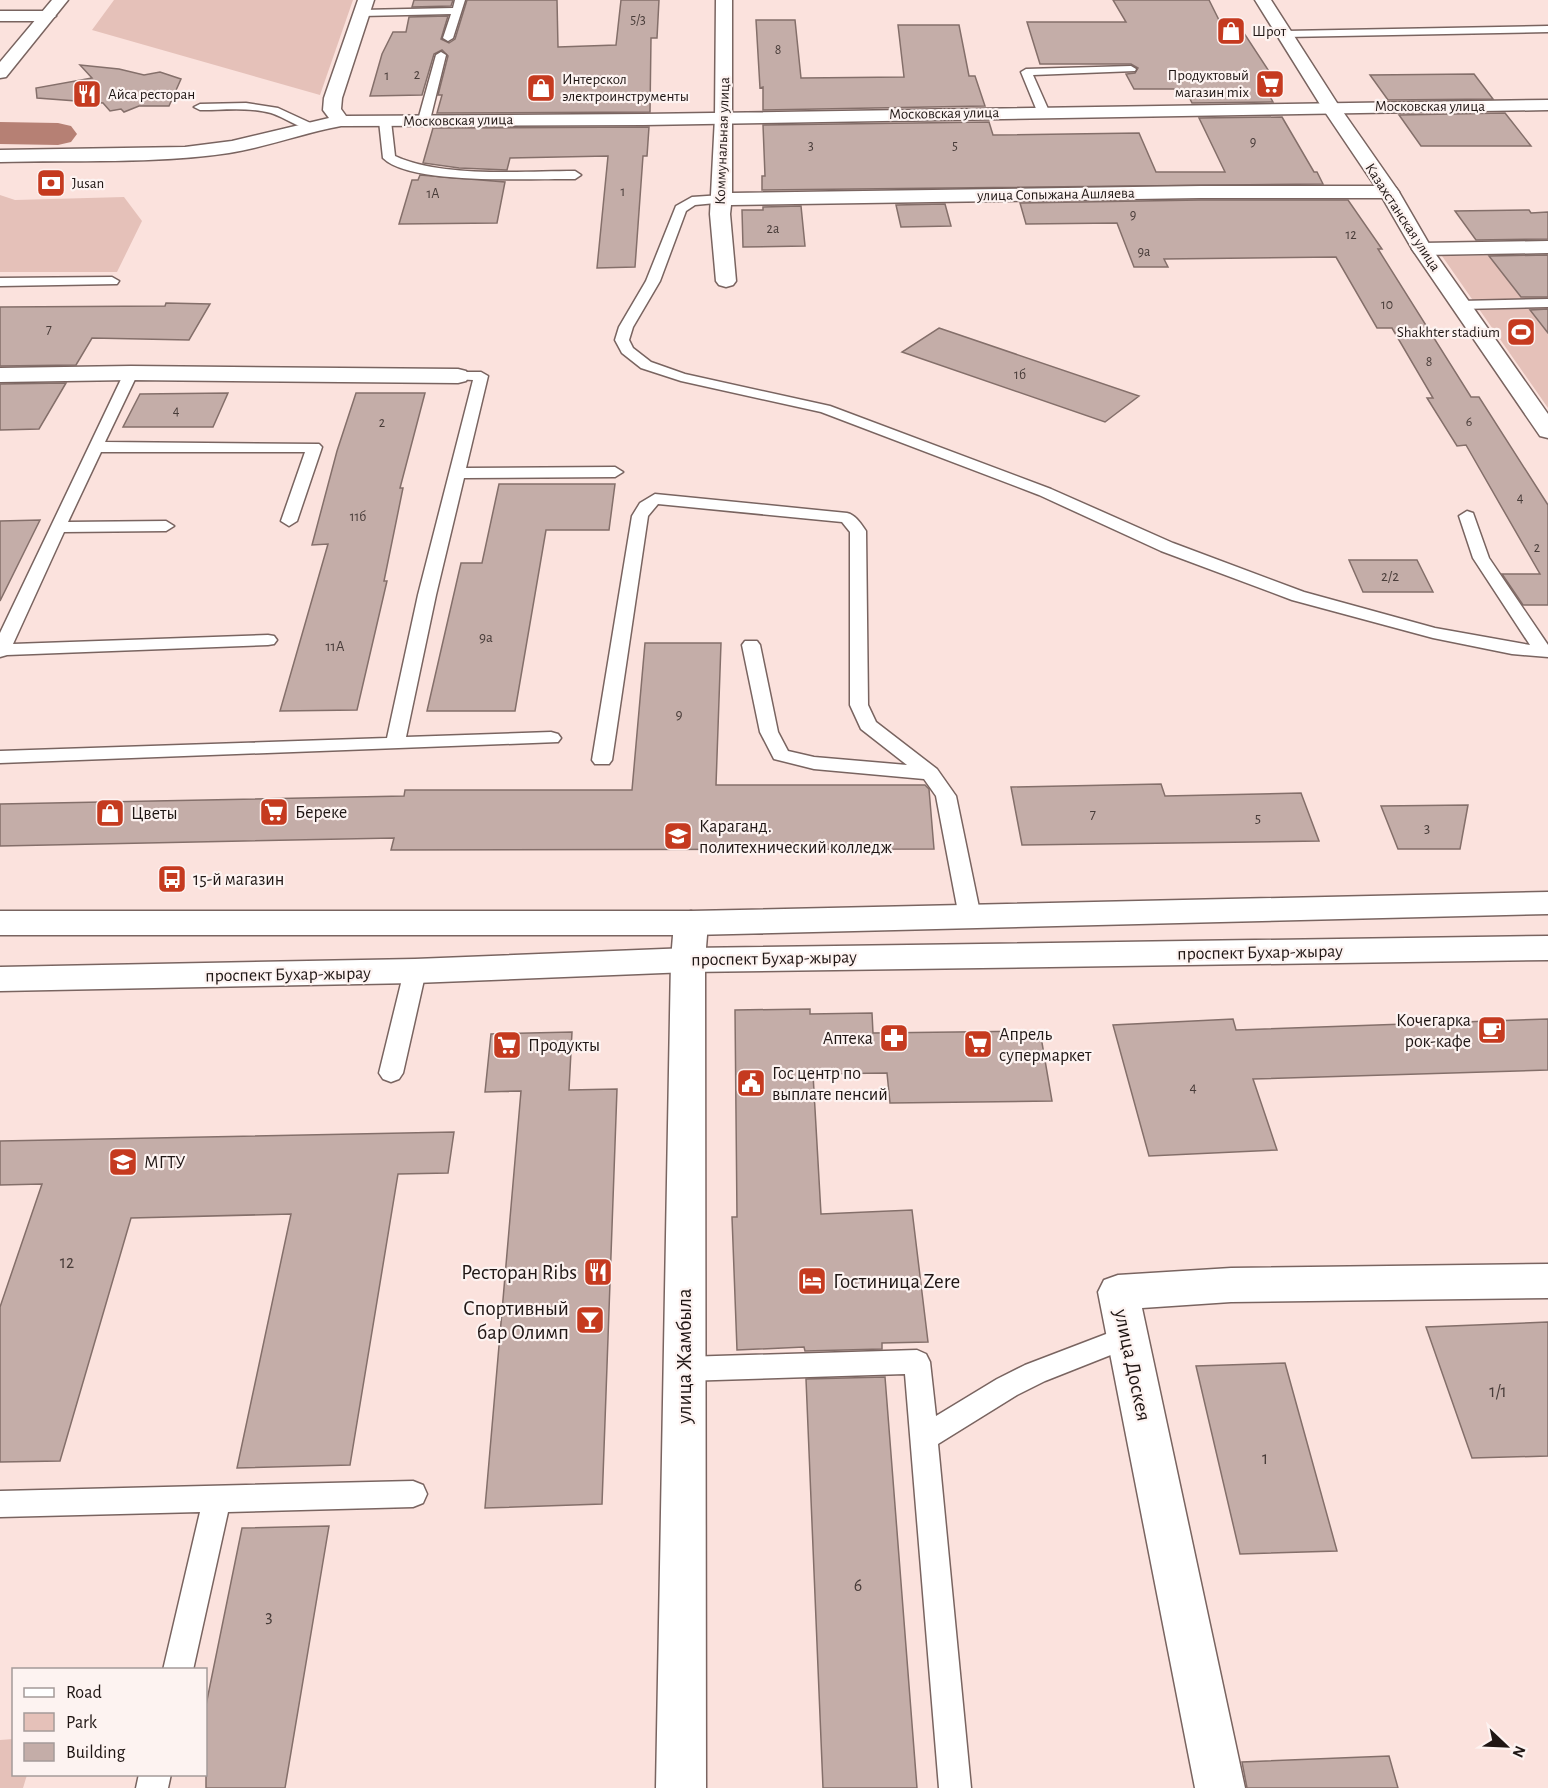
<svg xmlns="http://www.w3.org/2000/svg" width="1548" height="1788" font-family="'Alegreya Sans',sans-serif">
<rect width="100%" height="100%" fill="#fbe2dd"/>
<path fill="#e5c1b9" d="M114 0H353L320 95 92 30Z
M0 195 15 200 124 197 142 221 117 272H0Z
M1548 255V408L1442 256Z
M13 1739 14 1774 27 1775 23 1788H0V1740Z"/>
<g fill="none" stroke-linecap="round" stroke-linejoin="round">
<path fill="#b68074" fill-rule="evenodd" d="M0 122 58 123 71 126 77 134 71 142 58 145 0 144Z"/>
</g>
<path fill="#c4ada8" stroke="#846f6a" stroke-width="1.5" d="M414 0H453L451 6 412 7Z
M467 0H557L558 47 616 45 621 0H659L657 38H651L650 112 437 113 442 95H438L448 56 442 50 434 54 422 95 370 96 382 54 393 32H406L409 17 448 16 441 39 449 43 455 39Z
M1113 0H1209L1221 24H1238L1280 88 1262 82 1273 102 1192 103 1185 89H1134L1126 74 1135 73 1138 68 1131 64H1040L1027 22H1126Z
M756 20H795L801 78 904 77 898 25H959L969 76H975L985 106 763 110V87L760 88Z
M80 65 119 69 144 75 160 72 181 79 169 106H139L124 112 121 109 110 111 103 103 37 98 36 88 92 78Z
M1474 74 1493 99 1388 100 1370 75Z
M1505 113 1531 146H1421L1399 115Z
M1282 117 1314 172H1317L1323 184 762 190V176H765L763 125 989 122 993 135 1139 133 1156 172H1225L1199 118Z
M649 127 647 156H643L635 267 597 268 608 156 510 158 507 170 459 168 423 163 433 128Z
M420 175 505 182 497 223 399 224 412 180H418Z
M1201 200H1348L1382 249H1378L1471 397H1479L1548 505V605H1523L1502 574H1540L1466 445 1457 446 1427 398H1433L1392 328H1377L1336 257 1164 259 1168 267H1134L1117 223 1026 224 1020 203Z
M945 204 951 226 901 227 896 205Z
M801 206 805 246 743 247 742 210H763V207Z
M1529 210 1531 213 1548 212V239L1476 240 1455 211Z
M1548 255V297H1521L1489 256Z
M166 303 210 304 189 340 92 338 76 365 0 366V307L165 306Z
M1548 309V333L1530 310Z
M939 328 1139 396 1105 422 902 352Z
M66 383 39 429 0 430V384Z
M228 393 213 427H123L140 394Z
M356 393H425L400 488H403L384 581H387L357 710 280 711 328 544 312 545 337 451Z
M499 484H615L609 530H546L515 711H427L461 563H482Z
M40 520 0 601V521Z
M1349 560H1417L1433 592H1363Z
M645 643H721L716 785H925L929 789 934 849 391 850 394 838 0 846V804L404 796 405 790H632Z
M1161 784 1165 796 1301 793 1319 841 1022 845 1011 787Z
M1468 805 1460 849H1398L1381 806Z
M810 1009V1014L872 1013 873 1033 1040 1031 1052 1101 890 1103 887 1073 813 1074 821 1214 912 1210 928 1342 882 1343V1349L805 1351 804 1347 737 1350 732 1217H737L735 1010Z
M1233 1019 1236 1030 1548 1019V1070L1253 1079 1277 1150 1149 1156 1113 1025Z
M572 1032 569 1090 617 1089 602 1504 485 1508 521 1091 485 1092 491 1034Z
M454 1132 448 1173 398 1174 350 1465 237 1468 291 1214 131 1218 60 1461 0 1462V1307L42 1184 0 1185V1141Z
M1548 1322V1456L1472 1458 1426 1327Z
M1285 1363 1337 1551 1240 1554 1196 1366Z
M885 1377 917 1788H823L806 1379Z
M329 1526 285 1788H206V1705L242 1528Z
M1389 1756 1398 1788H1247L1242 1762Z"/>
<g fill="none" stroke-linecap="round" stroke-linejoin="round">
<g stroke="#796460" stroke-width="3">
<path id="service" d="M455 0H465L453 38 448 41 443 38 451 14 362 16 357 13 362 10 453 8Z
M1548 26V32L1286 37 1281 34 1286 31Z
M441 52 446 55 430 120 424 123 420 122 418 120 436 55Z
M1131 66 1136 69 1135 71 1033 75 1049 111 1043 114 1037 111 1021 72 1026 69Z
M246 103 278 108 317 126 315 128C301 131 285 117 271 113 248 107 223 110 200 110L194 107 200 104Z
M385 118 391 121 395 156C443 178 521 171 575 171L581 175 575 179C534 178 411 186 383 158L379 121Z
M722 195 726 196 728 199 726 202 695 205 686 211 660 281 633 327 629 340 633 348 651 362 685 374 830 406 1051 489 1173 543 1304 592 1435 628 1530 645 1473 558 1459 516 1467 511 1473 513 1489 558 1548 645V657L1512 654 1433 638 1292 600 1161 551 1039 495 821 412 681 381 641 368 622 353 615 340 619 327 646 281 676 206 692 197Z
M112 277 119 281 117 284 0 286V278Z
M1548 299V307L1461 309 1454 305 1461 301Z
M131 369 138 373 105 442 319 444 322 447 297 521 289 526 281 521 305 452H101L68 522 166 521 174 526 166 531 64 532 13 644 268 635 274 636 277 640 274 644 268 645 7 655 0 657V633L124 373Z
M458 372H481L488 376 466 468 615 467 623 472 615 477 464 478 436 595 406 737 551 732 558 734 561 738 558 742 0 763V751L387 738 418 595 473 380 453 379 451 376Z
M655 494 847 513C856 515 861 524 866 531L868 705 876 722 937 769 956 796 981 917 978 922 970 924 962 922 959 917 936 796 924 779 814 769 774 759 760 732 742 645 745 641H757L760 645 778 732 788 751 814 757 907 765 861 729 850 705V532L842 522 658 504 648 516 612 760 609 764H595L592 760 632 516 640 503Z
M415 963 423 965 426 971 403 1073 399 1079 391 1082 383 1079 379 1073 404 971 407 965Z
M1127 1326 1136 1329 1140 1337 1136 1345 1045 1381 1017 1395 938 1444 971 1788H939L905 1374 684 1381 674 1377 671 1369 674 1361 684 1357 917 1350 926 1354 930 1362 936 1416 997 1379 1025 1365Z
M413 1481 423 1485 427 1494 423 1503 413 1507 228 1512 193 1670H163L200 1512 0 1517V1491Z
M139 1774H171L168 1788H136Z"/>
</g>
<g stroke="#796460" stroke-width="3">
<path id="minor" d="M716 0H732V193L1201 186H1389L1396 188 1399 192 1396 196 1389 198H1201L731 205 730 214 736 281 733 285 726 287 719 285 716 281 710 214 715 117Z
M0 11H48L56 16 48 21H0Z
M1548 241V253L1422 255 1415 253 1412 249 1415 245 1422 243Z
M131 366 458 369 466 371 469 376 466 381 458 383 131 380 0 382V368Z
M691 911 703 915 708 923 705 960 706 1788H656L671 960 674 923 679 915Z
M1548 1264V1298L1231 1302 1142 1308 1245 1788H1195L1098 1292 1104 1280 1118 1275 1231 1268Z"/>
</g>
<g stroke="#796460" stroke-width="3">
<path id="tertiary" d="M358 0H374L342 98 341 109 346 116 643 114 1548 100V110L643 125 341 126C303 133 267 147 229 153 154 164 76 160 0 162V150L185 147 232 141 329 118 323 110 324 98Z"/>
</g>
<g stroke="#796460" stroke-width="3">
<path id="secondary" d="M1255 0H1271L1339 106 1399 192 1432 249 1548 414V438L1540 436 1412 249 1379 192 1321 106Z"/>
</g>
<g stroke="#796460" stroke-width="3">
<path id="primary" d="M52 0H68L6 77 0 78V62Z
M1548 892V914L691 935H0V911H691Z
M1548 936V960L688 972 415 983 0 991V967L415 959 688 948Z"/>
</g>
<use href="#service" fill="#fff" fill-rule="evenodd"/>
<use href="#minor" fill="#fff" fill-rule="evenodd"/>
<use href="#tertiary" fill="#fff" fill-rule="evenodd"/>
<use href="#secondary" fill="#fff" fill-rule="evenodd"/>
<use href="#primary" fill="#fff" fill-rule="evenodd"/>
</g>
<defs>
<g id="shop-square" transform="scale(1.5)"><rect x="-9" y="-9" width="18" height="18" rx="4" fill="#c53a1f" stroke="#fdf3f1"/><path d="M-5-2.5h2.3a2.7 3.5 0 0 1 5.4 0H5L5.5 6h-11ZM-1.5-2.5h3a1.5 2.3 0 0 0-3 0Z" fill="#fff"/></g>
<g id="supermarket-square" transform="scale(1.5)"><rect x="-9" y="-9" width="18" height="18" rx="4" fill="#c53a1f" stroke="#fdf3f1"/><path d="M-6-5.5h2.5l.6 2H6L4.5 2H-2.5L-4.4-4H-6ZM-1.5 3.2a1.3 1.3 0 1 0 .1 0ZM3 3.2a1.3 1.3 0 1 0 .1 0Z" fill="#fff"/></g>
<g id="restaurant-square" transform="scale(1.5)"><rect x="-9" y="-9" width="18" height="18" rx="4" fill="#c53a1f" stroke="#fdf3f1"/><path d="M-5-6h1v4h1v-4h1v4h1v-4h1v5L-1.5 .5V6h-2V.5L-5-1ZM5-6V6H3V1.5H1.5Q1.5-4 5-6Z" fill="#fff"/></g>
<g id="bank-square" transform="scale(1.5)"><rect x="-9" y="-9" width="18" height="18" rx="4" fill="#c53a1f" stroke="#fdf3f1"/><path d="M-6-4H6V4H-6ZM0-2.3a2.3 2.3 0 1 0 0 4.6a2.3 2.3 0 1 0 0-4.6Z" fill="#fff"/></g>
<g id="stadium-square" transform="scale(1.5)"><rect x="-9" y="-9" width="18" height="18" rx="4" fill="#c53a1f" stroke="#fdf3f1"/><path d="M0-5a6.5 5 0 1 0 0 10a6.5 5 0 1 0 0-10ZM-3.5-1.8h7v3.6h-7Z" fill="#fff"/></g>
<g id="university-square" transform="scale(1.5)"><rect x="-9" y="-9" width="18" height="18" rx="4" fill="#c53a1f" stroke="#fdf3f1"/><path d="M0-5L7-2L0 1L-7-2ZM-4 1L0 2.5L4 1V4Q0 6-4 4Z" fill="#fff"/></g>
<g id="bus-square" transform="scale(1.5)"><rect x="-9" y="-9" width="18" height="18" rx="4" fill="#c53a1f" stroke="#fdf3f1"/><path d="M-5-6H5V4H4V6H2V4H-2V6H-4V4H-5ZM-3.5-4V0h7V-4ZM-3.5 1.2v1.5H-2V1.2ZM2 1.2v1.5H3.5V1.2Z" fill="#fff"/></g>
<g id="cafe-square" transform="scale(1.5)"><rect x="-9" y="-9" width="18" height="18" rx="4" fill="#c53a1f" stroke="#fdf3f1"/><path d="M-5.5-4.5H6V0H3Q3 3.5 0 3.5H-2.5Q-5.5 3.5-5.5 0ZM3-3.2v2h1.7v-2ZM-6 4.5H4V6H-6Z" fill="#fff"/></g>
<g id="pharmacy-square" transform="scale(1.5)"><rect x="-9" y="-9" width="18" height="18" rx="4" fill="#c53a1f" stroke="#fdf3f1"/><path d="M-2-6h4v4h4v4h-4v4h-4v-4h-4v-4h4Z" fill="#fff"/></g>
<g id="civic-square" transform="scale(1.5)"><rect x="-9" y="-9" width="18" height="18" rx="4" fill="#c53a1f" stroke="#fdf3f1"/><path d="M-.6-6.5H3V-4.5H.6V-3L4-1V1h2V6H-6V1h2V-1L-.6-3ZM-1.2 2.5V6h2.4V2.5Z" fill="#fff"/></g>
<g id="hotel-square" transform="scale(1.5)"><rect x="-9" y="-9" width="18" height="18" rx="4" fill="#c53a1f" stroke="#fdf3f1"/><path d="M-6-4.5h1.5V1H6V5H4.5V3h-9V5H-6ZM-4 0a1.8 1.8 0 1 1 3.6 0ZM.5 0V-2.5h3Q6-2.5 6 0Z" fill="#fff"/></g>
<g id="bar-square" transform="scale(1.5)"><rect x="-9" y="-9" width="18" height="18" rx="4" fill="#c53a1f" stroke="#fdf3f1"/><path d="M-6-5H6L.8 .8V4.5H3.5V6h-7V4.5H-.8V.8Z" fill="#fff"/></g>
</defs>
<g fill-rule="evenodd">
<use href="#shop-square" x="1231" y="31"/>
<use href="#supermarket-square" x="1270" y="84"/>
<use href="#shop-square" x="541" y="88"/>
<use href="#restaurant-square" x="87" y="94"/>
<use href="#bank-square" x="51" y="183"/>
<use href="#stadium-square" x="1521" y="332"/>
<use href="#supermarket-square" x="274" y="812"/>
<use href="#shop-square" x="110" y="813"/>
<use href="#university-square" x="678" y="836"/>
<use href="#bus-square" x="172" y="879"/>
<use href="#cafe-square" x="1492" y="1030"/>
<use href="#pharmacy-square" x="894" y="1038"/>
<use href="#supermarket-square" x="978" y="1044"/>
<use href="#supermarket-square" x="507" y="1045"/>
<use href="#civic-square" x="751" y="1083"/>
<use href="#university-square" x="123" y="1162"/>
<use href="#restaurant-square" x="598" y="1272"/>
<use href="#hotel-square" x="812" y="1281"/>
<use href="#bar-square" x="590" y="1320"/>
</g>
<g text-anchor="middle" stroke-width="4.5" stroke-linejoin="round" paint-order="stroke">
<g font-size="14" fill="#483c39">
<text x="638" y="24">5/3</text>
<text x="778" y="54">8</text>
<text x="417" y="79">2</text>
<text x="387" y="80">1</text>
<text x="1253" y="146">9</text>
<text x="811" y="150">3</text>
<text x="955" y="150">5</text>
<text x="623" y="196">1</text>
<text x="433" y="198">1А</text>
<text x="1133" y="219">9</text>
<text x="773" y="233">2а</text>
<text x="1351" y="239">12</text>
<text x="1144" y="256">9а</text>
<text x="1387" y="309">10</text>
<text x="49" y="333">7</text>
<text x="1429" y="366">8</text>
<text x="1020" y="379">1б</text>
<text x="176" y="415">4</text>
<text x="1469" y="426">6</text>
<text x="382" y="427">2</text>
<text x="1520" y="502">4</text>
<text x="358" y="521">11б</text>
<text x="1537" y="552">2</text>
</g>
<g font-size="15" fill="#1f1614" stroke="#fdf3f1" text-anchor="start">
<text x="1252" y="36">Шрот</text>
<text x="1249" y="80" text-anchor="end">Продуктовый<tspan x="1249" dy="17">магазин mix</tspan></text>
<text x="562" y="84">Интерскол<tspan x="562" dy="17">электроинструменты</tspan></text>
<text x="108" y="99">Айса ресторан</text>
<text x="72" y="188">Jusan</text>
<text x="1500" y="337" text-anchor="end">Shakhter stadium</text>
</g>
<g font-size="15" fill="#1f1614" stroke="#fdf3f1">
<text x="1430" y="111">Московская улица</text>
<text transform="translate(944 113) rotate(-1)" y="5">Московская улица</text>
<text transform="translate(458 120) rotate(-1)" y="5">Московская улица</text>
<text transform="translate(722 141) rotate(-88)" y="5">Коммунальная улица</text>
<text transform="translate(1056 194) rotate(-1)" y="5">улица Сопыжана Ашляева</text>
<text transform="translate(1403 217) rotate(57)" y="5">Казахстанская улица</text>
</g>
<g font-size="15" fill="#483c39">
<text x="1390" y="581">2/2</text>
<text x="486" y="642">9а</text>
<text x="335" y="651">11А</text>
<text x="679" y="719">9</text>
<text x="1093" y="819">7</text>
<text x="1258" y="823">5</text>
<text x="1427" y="833">3</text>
<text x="1193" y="1092">4</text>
</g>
<g font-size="18" fill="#1f1614" stroke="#fdf3f1" text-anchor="start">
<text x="295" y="818">Береке</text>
<text x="131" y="819">Цветы</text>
<text x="699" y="832">Караганд.<tspan x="699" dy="21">политехнический колледж</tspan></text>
<text x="193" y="885">15-й магазин</text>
<text x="1471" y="1026" text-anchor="end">Кочегарка<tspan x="1471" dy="21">рок-кафе</tspan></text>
<text x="999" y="1040">Апрель<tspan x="999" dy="21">супермаркет</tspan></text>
<text x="873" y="1044" text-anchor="end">Аптека</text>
<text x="528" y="1051">Продукты</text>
<text x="772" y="1079">Гос центр по<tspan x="772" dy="21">выплате пенсий</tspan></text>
<text x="144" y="1168">МГТУ</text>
</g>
<g font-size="18" fill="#1f1614" stroke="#fdf3f1">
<text transform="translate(1260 952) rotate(-1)" y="6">проспект Бухар-жырау</text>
<text transform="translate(774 958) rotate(-1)" y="6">проспект Бухар-жырау</text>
<text transform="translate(288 974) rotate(-1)" y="6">проспект Бухар-жырау</text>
</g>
<g font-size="18" fill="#483c39">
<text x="67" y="1268">12</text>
<text x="1498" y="1397">1/1</text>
<text x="1265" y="1464">1</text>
<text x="858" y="1591">6</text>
<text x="269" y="1622">3</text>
</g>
<g font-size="21" fill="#1f1614" stroke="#fdf3f1" text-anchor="end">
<text x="577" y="1279">Ресторан Ribs</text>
<text x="833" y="1288" text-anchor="start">Гостиница Zere</text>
<text x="569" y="1315">Спортивный<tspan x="569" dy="24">бар Олимп</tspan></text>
</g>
<g font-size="21" fill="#1f1614" stroke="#fdf3f1">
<text transform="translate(684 1356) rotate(-90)" y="7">улица Жамбыла</text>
<text transform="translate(1133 1365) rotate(78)" y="7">улица Доскея</text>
</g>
</g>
<rect x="12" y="1668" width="195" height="108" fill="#fdf3f1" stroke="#a49b99" stroke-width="1.5"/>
<rect x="24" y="1688" width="30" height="9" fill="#ffffff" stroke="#a49b99" stroke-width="1.5"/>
<text x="66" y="1698" font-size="18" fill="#1f1614">Road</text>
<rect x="24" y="1713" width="30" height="18" fill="#e5c1b9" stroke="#a49b99" stroke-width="1.5"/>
<text x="66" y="1728" font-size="18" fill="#1f1614">Park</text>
<rect x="24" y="1743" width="30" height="18" fill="#c4ada8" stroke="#a49b99" stroke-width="1.5"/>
<text x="66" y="1758" font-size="18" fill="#1f1614">Building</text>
<g transform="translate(1506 1746) rotate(113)" stroke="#fdf3f1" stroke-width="4.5" paint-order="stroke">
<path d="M0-4.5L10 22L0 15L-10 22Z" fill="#1f1614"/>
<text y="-9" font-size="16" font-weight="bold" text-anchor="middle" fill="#1f1614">N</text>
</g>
</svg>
